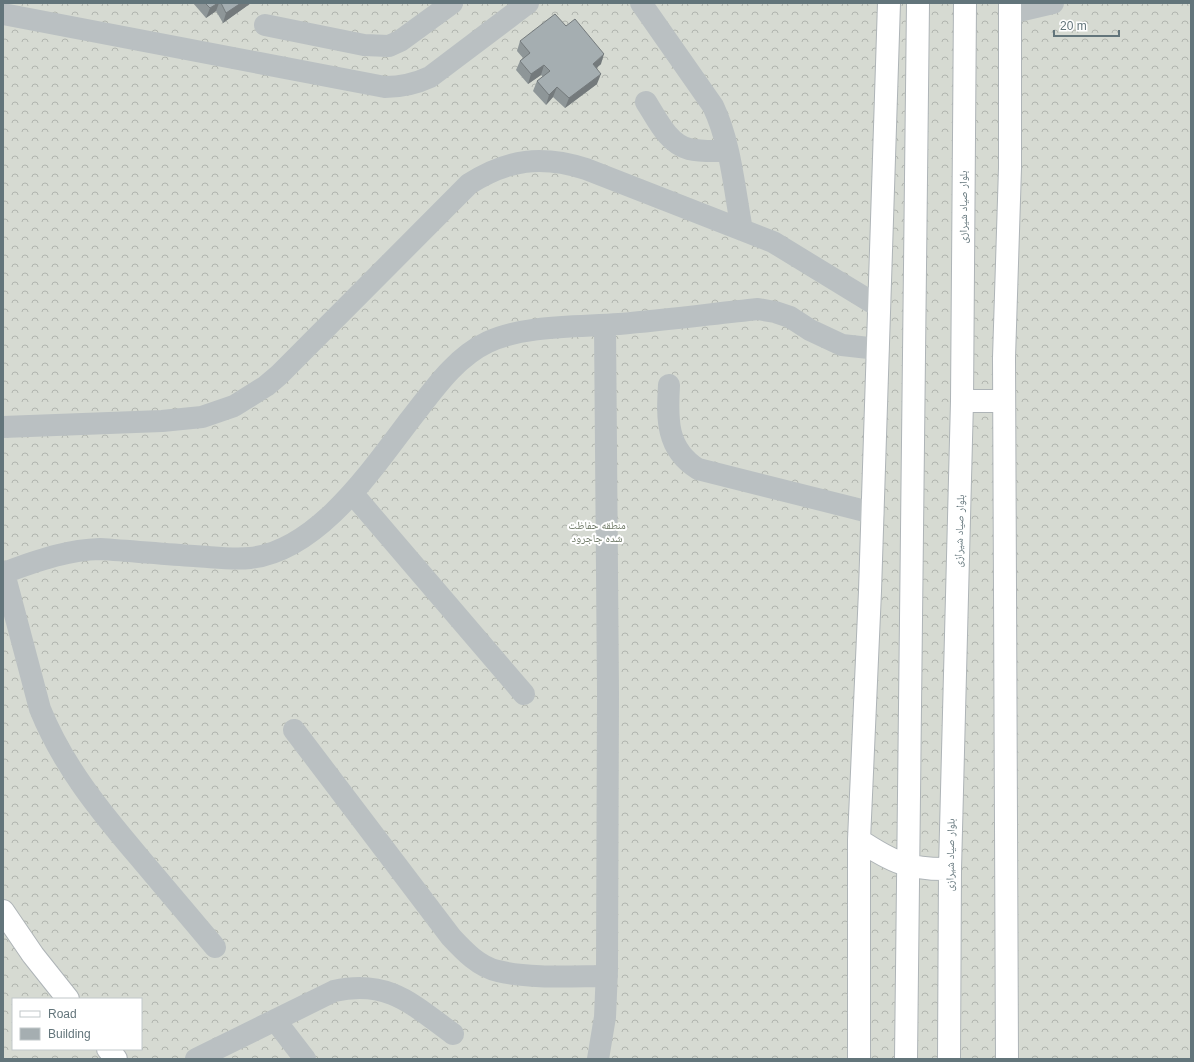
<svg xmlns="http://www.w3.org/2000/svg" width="1194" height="1062" font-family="Helvetica,'Noto Naskh Arabic',sans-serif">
<defs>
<pattern id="forest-crowns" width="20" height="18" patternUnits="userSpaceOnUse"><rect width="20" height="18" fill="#d6dad2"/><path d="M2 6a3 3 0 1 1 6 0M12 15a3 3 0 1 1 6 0" fill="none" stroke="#b1b5af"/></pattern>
</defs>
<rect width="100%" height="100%" fill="#f5f5f2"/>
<path fill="url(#forest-crowns)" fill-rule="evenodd" d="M3 3H1191V1059H3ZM13 999H141V1049H13Z"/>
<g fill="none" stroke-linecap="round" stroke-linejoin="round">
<g stroke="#aeb4b7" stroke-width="24">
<path id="major" d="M962 401H1004
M859 840C892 862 909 870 950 869
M3 911 33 955 68 999
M108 1049 116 1059
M859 1059V840L870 591 889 3
M906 1059 918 3
M949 1059 950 869 962 401 965 3
M1007 1059 1004 358 1010 168V3"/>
</g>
<path stroke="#bac0c2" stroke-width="22" d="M641 3 713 106C731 144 734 188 742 230
M1010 13 1053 3
M3 14 385 87C402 87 415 84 430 77L528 3
M265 25 364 45 389 46 400 41 452 3
M646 102C657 119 668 144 689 149 701 152 715 151 727 151
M669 385C667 419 666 449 698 469L873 513
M3 427 162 421 202 417 234 406 266 386 279 375 469 184C508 159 542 155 586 169L773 242 878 306
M352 493 524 694
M3 573C35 562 65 550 100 549 131 551 163 554 194 556 213 557 232 560 250 558 317 551 371 471 409 421 432 392 454 358 488 342 524 325 579 327 619 324 665 320 711 314 758 309L775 312 790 317 810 330 842 345 878 349
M4 573 40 709C63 766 100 811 139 857 164 887 190 917 215 947
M294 730 451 937C464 951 479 967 498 971 530 979 574 976 607 976
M275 1020 305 1059
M196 1059 334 991C388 979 412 1004 453 1034
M598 1059 605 1017 607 970 608 693 605 325"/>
<use href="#major" stroke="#fff" stroke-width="22"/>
</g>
<path fill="#8e9698" d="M193 3H251L223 23 216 11 206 18Z
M520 41 601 64 596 68 597 84 565 108 553 97 546 105 533 91 537 81 543 77 541 75 528 84 516 70 520 61 523 58 517 51Z"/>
<path fill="#747a7c" d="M218 3H219L216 11 206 18 210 8Z
M241 3H251L223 23 226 13Z
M604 54 601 64 590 74 593 64Z
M544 65 541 75 528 84 531 74Z
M601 74 597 84 565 108 569 98Z
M557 87 553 97 546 105 549 95Z"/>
<path fill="#a5aeb1" stroke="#747a7c" d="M205 3H218L210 8Z
M221 3H241L226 13Z
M555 14 566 26 575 19 604 54 593 64 601 74 569 98 557 87 549 95 537 81 550 71 544 65 531 74 520 61 530 53 520 41Z"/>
<g text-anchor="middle" stroke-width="4" stroke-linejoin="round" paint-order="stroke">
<g font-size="11" fill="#63757b" stroke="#fff">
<text transform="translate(963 207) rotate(-90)" y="4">بلوار صیاد شیرازی</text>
<text transform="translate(959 531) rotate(-88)" y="4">بلوار صیاد شیرازی</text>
<text transform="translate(950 855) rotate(-89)" y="4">بلوار صیاد شیرازی</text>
</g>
<g font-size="11" fill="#6d7865" stroke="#fff">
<text x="597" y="529">منطقه حفاظت<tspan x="597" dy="13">شده جاجرود</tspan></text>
</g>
</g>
<rect width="1194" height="1062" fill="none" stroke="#63757b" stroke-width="8"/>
<rect x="12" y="998" width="130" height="52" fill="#ffffff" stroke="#c1c8ca"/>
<rect x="20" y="1011" width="20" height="6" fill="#ffffff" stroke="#c1c8ca"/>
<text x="48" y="1018" font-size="12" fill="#63757b">Road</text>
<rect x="20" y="1028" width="20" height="12" fill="#a5aeb1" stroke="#c1c8ca"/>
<text x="48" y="1038" font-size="12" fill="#63757b">Building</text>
<path d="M1054 30v6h65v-6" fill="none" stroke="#63757b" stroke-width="2"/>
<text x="1060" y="30" font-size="12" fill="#63757b" stroke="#ffffff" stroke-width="3" paint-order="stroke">20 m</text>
</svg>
